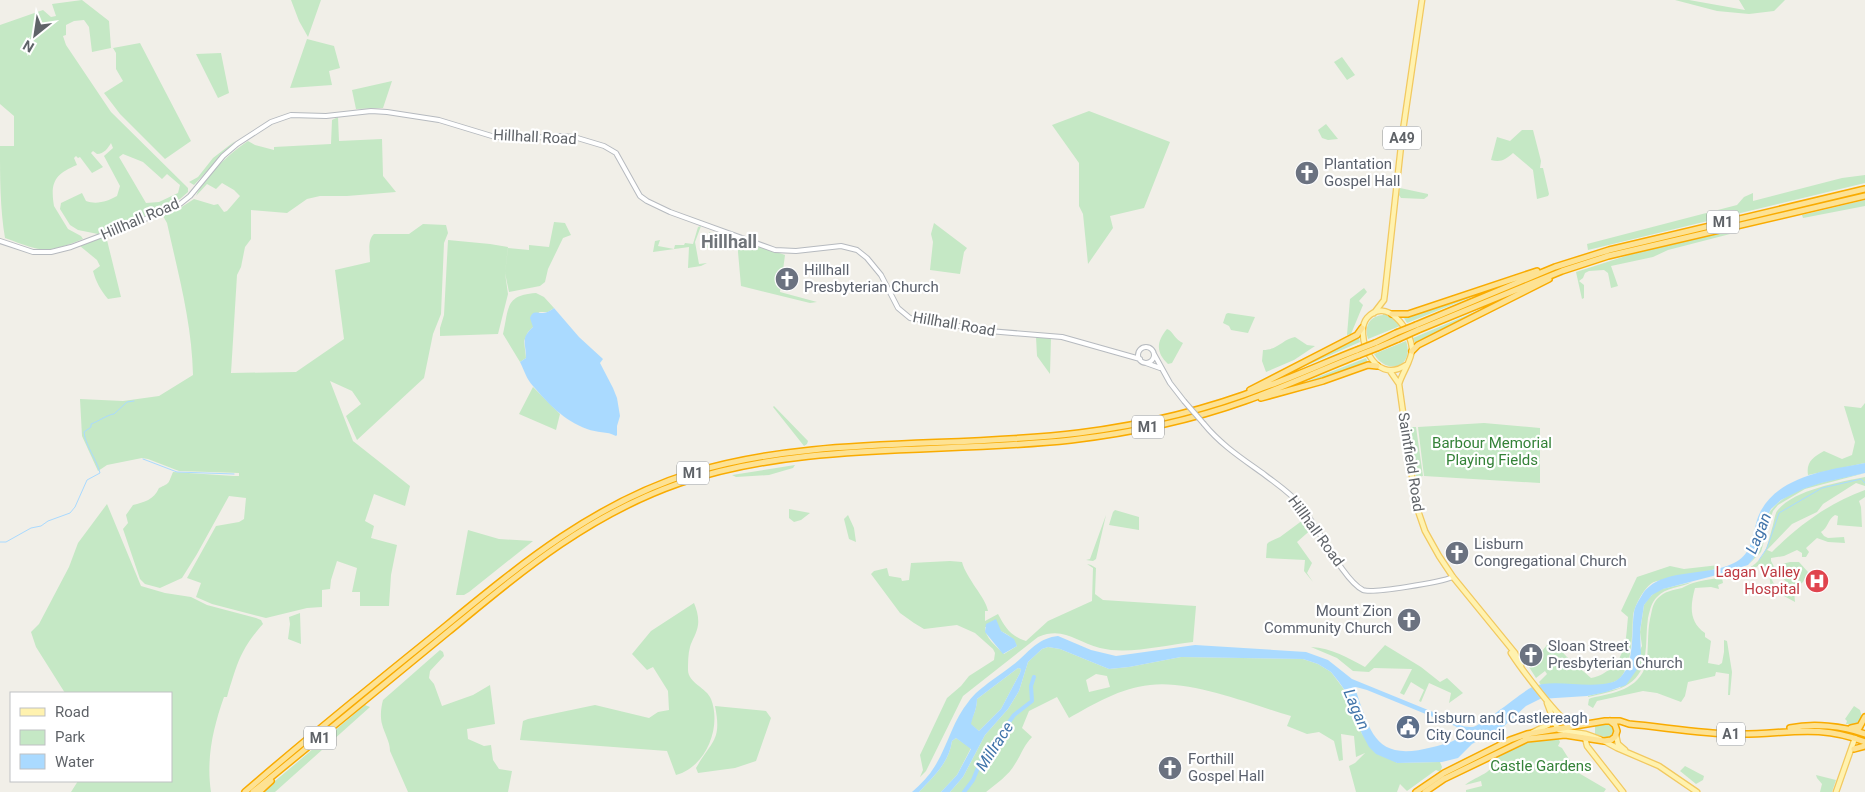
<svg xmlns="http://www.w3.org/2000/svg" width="1865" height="792" font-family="Roboto,sans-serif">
<rect width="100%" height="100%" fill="#f1efe8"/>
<path fill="#c5e8c5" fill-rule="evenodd" d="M82 0 109 21 111 48 92 52 89 27 84 20 74 21 66 25V35L63 36 66 45 111 112 188 188V192L180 199 148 215 98 234 78 230 70 225 60 209 61 203 82 193 86 201C97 205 108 201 117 196L120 186 104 156 113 148 111 143C108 148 104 154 97 154L93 151 91 153 103 167 92 173 80 157 78 158 76 156 74 158 77 165C55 174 50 182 54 206L68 229 81 236 83 239C45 254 43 252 5 238 0 208 0 177 0 146H14V116L0 104V25L43 10 51 17 56 16 52 4ZM123 154 143 162 162 179 167 174 180 185 178 193 159 202 146 203 119 157Z
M291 0H321L308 37 299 21Z
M1675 0H1689L1745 10 1739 0H1785L1774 11 1749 14 1717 11Z
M307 39 334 46 340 68 329 71 332 85 290 88Z
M140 43 191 141 165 159 120 114 104 93 123 81 116 69V53L113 48Z
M221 53 229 93 218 98 196 54Z
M1342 57 1355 75 1347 80 1334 62Z
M392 81 383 108 356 109 352 90Z
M1089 111 1170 142 1144 208 1110 216 1113 228 1088 264 1083 214 1079 206V163L1052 125Z
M338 117 339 141 382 139 383 176 396 192 347 196H320L307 199 287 213 251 210V239L245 247 241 267 237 275 231 373 296 372 344 339 335 270 370 262C370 253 367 240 374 234H409L423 224 446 225 448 233 444 243 441 314 433 334 424 378 357 440 346 416 361 404 352 391 330 381 353 441 410 486 405 506 374 494 365 521 374 526 371 538 397 545 391 575 389 606H360V592H352L357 568 337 561 331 580 330 589 322 590V607L307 608 266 618 212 604 196 597 201 583 187 578 216 526 239 522 244 519 246 498 229 496 197 554 182 578 160 588 145 584 140 579 123 529 128 523 126 515 133 505C144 502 154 500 159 488 170 483 168 484 173 472L234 476H239V473L179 471 148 459 142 458 107 465 98 471 82 436 80 399 123 401 159 396 193 375C192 323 178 273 167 223L163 216 177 210 194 199 214 205 218 204 224 212 227 211 240 196 234 190 222 183 216 189 207 184 196 196C204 177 231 152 248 141L255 145 274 150V147L331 144 332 120Z
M1326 124 1338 139 1328 140 1322 138 1318 130Z
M1522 130H1533L1541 161 1540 168H1543L1549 194 1548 196 1537 199 1533 170 1513 153C1506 159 1501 163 1491 160L1497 137 1510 141Z
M235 141 194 185 189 182 198 177 213 158Z
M1865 175V183L1588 250 1587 244 1737 205 1744 197 1753 193V201L1842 178Z
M1400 188 1428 194V196L1424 199 1401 198 1399 195Z
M1865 200V206L1803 218 1802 215Z
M554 222 565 223 571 235 563 238 548 269 545 282 540 286 509 292 505 273 508 248 529 250V245L549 247Z
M934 223 967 248 964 252 960 274 930 270 933 242 931 234Z
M701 226 695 242 699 264 707 263 701 266 688 268 689 247 653 252 655 241 660 240 658 246 674 249 675 245H684L685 243 693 244 698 227Z
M1732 230 1734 233 1668 250 1653 257 1611 266 1618 286 1611 288 1608 273 1604 270 1589 271 1585 273 1583 278 1579 281 1584 285V298L1582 299 1576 272 1632 254Z
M709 232 729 239V245L707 248 705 240 710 239Z
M106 236 121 297 108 299C101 291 96 282 93 271L100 266 97 260 80 246Z
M739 239 747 243H750L785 255 780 292 817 302 810 303 741 286 738 252Z
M448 240 490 244 508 247 505 273 508 294 498 334 440 336V328L444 315Z
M1509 282 1407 323 1404 318Z
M1364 288 1367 292 1359 301 1363 305 1351 334 1347 335 1350 299Z
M536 293 544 297 554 308 548 312H539L533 327 528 332 524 341 526 358 520 362 503 334C509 308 505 295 536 293Z
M1517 294 1415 343 1413 338Z
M1228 313 1255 317 1248 333 1231 330 1229 326 1223 323 1226 314Z
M1383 313 1395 319 1400 326 1368 339C1364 327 1369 316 1383 315Z
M1167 329C1173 331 1175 340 1183 343L1172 363 1168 364C1156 353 1156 342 1167 329Z
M1036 337 1051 338 1050 374 1037 356Z
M1295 337 1307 345 1315 346 1294 360 1266 372 1262 361 1263 350C1278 350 1283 339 1295 337Z
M1359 338 1360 342 1276 379Z
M1406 341C1415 366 1388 377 1374 354Z
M1366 358 1368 363 1285 390Z
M533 387 560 414 556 430 519 414Z
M1865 403V463L1808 475C1806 462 1813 457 1824 451L1842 459 1852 455 1855 442 1844 406 1861 408Z
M774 406 808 441 807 444 804 446 773 407Z
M1484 423 1540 428V483L1424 476 1418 427Z
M1409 427H1416L1423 476 1416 477Z
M795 465 793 468 769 475 736 477 732 475Z
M1865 473 1805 489 1778 505 1773 511 1770 519 1761 552 1748 565C1761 552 1759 535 1766 519 1780 486 1835 480 1865 473Z
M1865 477V486L1856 483 1823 504 1817 512 1792 524 1767 550 1772 552C1799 525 1829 503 1865 490V497L1859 501 1861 507 1862 527 1837 525 1838 516 1835 515C1828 519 1828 528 1821 532L1824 536 1828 538 1844 537 1845 543 1828 542 1817 538 1806 548 1809 552 1806 557H1802V553L1797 550 1784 556 1771 558V561L1777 572 1772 580 1774 584 1794 591 1795 602 1771 589 1769 573 1761 564 1739 578H1722L1723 583 1718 585 1719 589 1711 587 1695 588C1690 606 1689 622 1705 633V637L1711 641 1708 663 1719 665 1722 663 1724 652V640L1727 641 1732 672 1730 695H1728L1729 674 1716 672 1715 676 1688 682 1685 696 1681 702 1657 693 1643 691 1597 701 1593 708 1588 705 1589 699 1591 698C1613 693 1639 690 1646 664 1649 650 1647 633 1650 619 1652 611 1652 604 1658 598 1665 591 1673 590 1682 588 1686 586 1689 584 1693 583 1708 578 1725 579 1741 572 1766 561 1766 549 1773 525 1774 521 1775 514 1777 511 1793 490 1840 482 1865 477Z
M107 504 141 586 165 593 191 597 207 605 256 618 261 620 263 624C240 650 237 664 227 697H224C213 728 206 759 211 792H71L78 781H171V693H65L36 647 31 632 39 624 69 567 78 543Z
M789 509 810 513 801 520 794 522 789 518Z
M1115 510 1139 517V530L1109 525 1113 512Z
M848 515 854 528 856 542 849 539 844 519Z
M1106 515 1096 559 1093 561 1086 560 1090 559Z
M1303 520 1310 523 1314 527 1297 542 1312 563 1307 573 1313 582 1304 571 1305 560 1266 558 1267 544 1269 542 1280 537Z
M468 530 499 539 533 541 469 592 464 595H456Z
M950 561 962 562C966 578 986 598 988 611H985V621L998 614C1005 627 1010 636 1026 641L1048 621 1092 601 1093 568 1087 564 1091 565 1096 568 1095 594 1103 600 1196 606 1193 642C1165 645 1128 655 1100 648 1076 642 1064 626 1038 637L963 696 926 771 920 777 923 770 920 755 947 698 961 686 969 676 994 660 995 653 993 649 975 633 957 625 924 629 914 623 900 613 871 574 874 571 887 568 889 576 901 578 902 581 909 580 911 563ZM985 627C999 630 1010 632 1017 646L1004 654C996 646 985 638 985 627Z
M1790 562H1799L1808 572 1803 582 1798 586 1790 585 1780 576 1782 564Z
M1719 565 1718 568C1702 574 1683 575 1666 579 1662 580 1655 581 1652 583 1643 589 1634 607 1633 616 1632 632 1633 672 1616 681 1596 691 1563 682 1541 685L1539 682 1547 674 1545 671 1536 678 1529 667 1551 640 1567 657 1591 678C1601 676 1605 673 1612 667 1627 653 1626 636 1628 617L1621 611 1637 577 1670 566 1684 569Z
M1692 582C1680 588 1666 587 1657 597 1651 603 1650 610 1648 618 1646 631 1647 643 1645 656 1641 688 1614 691 1588 697V696L1620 688 1642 646 1640 632 1644 605 1648 599 1656 591 1662 589Z
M694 603C697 610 699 618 698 625 697 633 692 640 690 647 688 654 688 663 688 670 688 683 707 688 711 699 722 727 706 767 676 775L667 751 520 740 523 721 528 719 595 705 649 718 658 712 669 710 668 691 653 667 647 670 632 654 651 631Z
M300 613 301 644 288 639 290 624 289 617Z
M1385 645 1421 667 1440 682 1447 678 1463 693 1449 703 1451 693 1429 683 1421 702 1419 701 1424 690 1411 682 1404 695 1400 693 1412 669 1374 668 1369 672 1353 671 1337 658 1311 647C1332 648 1348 658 1365 667Z
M1048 647 1060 649 1109 669 1129 667 1181 657 1303 659 1318 664 1331 672 1346 692 1362 734 1397 763 1440 762 1442 767 1440 772 1436 770 1407 791 1400 784 1397 792H1356L1349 766 1355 763 1365 753 1356 757 1354 736 1341 734 1343 760 1339 761 1334 741 1319 732 1307 734 1287 726 1291 716C1249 704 1192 680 1150 685 1120 688 1094 704 1069 718L1057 697 1029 711 1022 728 1032 737C1024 745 1021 755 1015 764 1009 775 996 784 986 792H950L963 777 985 735 1008 709 1019 691 1028 662 1042 649ZM1096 674 1107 676 1110 687 1089 692 1086 680Z
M440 650 443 652 444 656 430 671 429 678 434 684 442 706 473 695 490 685 495 724 467 729 468 739 484 746 491 745 493 760 499 769 512 771 508 792H408L390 751C390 741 384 733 382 724 380 717 381 707 383 700Z
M1018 668 1021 669 1020 673 1001 709 979 731 970 724C973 715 977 709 977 699Z
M365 705 370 707 275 792H262Z
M715 706 766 711 771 718 756 761 735 768 698 773 696 768C712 740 722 741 715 706Z
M1854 706 1860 710 1862 717 1857 724H1846L1847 721 1845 719Z
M1608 724 1613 728V732C1609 741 1602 736 1595 734V726Z
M956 738 971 748 957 775 941 792H919C933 777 949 763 952 741Z
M1550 738H1558L1560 742 1558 746 1562 748 1577 772 1606 789 1604 792H1466V790L1482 786 1481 781 1465 785C1477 775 1495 774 1496 756L1521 744Z
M1685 766 1704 776 1703 780 1696 784 1680 771Z
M1816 775 1836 780 1832 792H1820L1822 784 1817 778Z"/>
<path fill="#aadaff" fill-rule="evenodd" d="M554 308 579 337 603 359 600 363 613 388 617 398 620 416 617 426V435L616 436C607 431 597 433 587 429 563 420 549 404 533 386 527 380 524 370 520 362L526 358C526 342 520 339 533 327L530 318C533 310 536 313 543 313 547 313 551 310 554 308Z
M1865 463V473L1821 483 1803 489 1781 500 1771 509 1766 519 1758 550 1753 559 1748 565 1713 576 1663 589 1652 595 1644 605 1640 631 1641 656 1638 668 1626 685 1606 692 1587 696 1540 699 1526 706 1503 727 1472 744 1458 758 1442 762 1397 763 1376 754 1369 747 1362 734 1346 692 1339 682 1331 672 1318 664 1303 659 1181 657 1129 667 1109 669 1060 649 1048 647 1042 649 1028 662 1019 691 1008 709 985 735 963 777 950 792H941L957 775 971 749 956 738 952 741C949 763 933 777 919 792H912C921 784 929 776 935 766 948 745 953 720 969 701 979 687 1006 672 1020 659 1032 648 1040 638 1058 636L1091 650 1116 656 1195 645 1306 652 1328 660 1352 679 1455 721C1459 726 1466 727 1472 727 1482 726 1520 693 1532 687 1550 679 1580 687 1603 684 1608 683 1613 683 1617 680 1636 668 1631 630 1634 612 1635 606 1639 600 1642 595 1661 565 1711 579 1739 560 1752 551 1753 534 1757 520 1771 477 1827 470 1865 463ZM1018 668 1021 669 1020 673 1001 709 979 731 971 724C973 715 977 709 977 699ZM1356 687 1367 690 1455 726 1464 732C1458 742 1444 744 1433 747 1376 762 1371 735 1355 688Z
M996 619 1001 631 1014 639 1017 646 1003 654 985 632 986 624Z"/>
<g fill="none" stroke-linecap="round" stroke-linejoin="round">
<path stroke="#aadaff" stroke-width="1" d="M143 459 177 472 234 474
M0 542H6L31 528 41 526 48 521 70 513 75 507 87 480 100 473C97 460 85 445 84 432L91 427V424C97 422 109 414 114 414L127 402 134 401
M1759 560 1767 548 1779 513 1822 488 1861 479 1865 483"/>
<path stroke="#aadaff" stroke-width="4" d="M964 792 973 780 980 763 1014 715 1032 701 1031 686 1034 677"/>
<g stroke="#b6babf" stroke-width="6">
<path id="secondary" d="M0 241 33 252H51L71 247 169 210 180 204 190 196 223 156 237 144 271 122 291 115 326 116 371 111 387 112 439 120 495 137 528 138 562 136 574 137 604 146 616 153 640 196 647 201 670 212 775 250 796 251 841 246 857 250 867 258 881 275 898 308 910 318 989 331 1062 337 1140 359
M1138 355a8 8 0 1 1 16 0a8 8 0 1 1-16 0Z
M1154 354 1170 383 1184 401
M1146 363 1160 368
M1204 424C1221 445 1243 459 1265 475 1278 485 1292 494 1302 507 1317 526 1344 581 1363 590 1372 594 1441 582 1453 577"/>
</g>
<g stroke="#f2c960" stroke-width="7">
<path id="primary" d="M1374 313 1384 300 1385 292 1402 137 1422 0
M1390 371 1399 384 1416 505 1425 531 1439 556 1453 577 1515 653 1521 666
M1399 384C1402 373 1412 360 1412 349 1411 329 1386 296 1367 318 1354 333 1373 387 1406 365
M1511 653C1520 667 1560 721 1573 726
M1547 703 1555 724 1559 730 1586 734 1600 739
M1533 732 1548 725 1553 717
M1616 735 1618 744 1625 750
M1585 738 1587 746 1623 792
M1604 741 1617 748 1659 766 1697 792
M1836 792 1855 738"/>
</g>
<g stroke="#f9ab00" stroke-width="8">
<path id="highway" d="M1392 314H1408L1537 271
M1416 325 1555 267 1609 250 1865 189
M1418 330 1562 271 1608 256 1865 196
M1375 343 1396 333
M1377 348 1398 339
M1412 351 1418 345 1549 279
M1250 390 1357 335 1362 328
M1261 398 1323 381 1368 365 1377 366
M1790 728C1813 723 1843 726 1865 734
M1851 728 1860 726
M1859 728 1865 717
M1854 749 1865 746
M245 792C306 739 369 688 431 638 513 571 589 505 691 473 816 435 951 449 1079 433 1142 425 1206 410 1265 387 1296 376 1326 362 1357 350
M253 792C318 739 383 685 448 632 522 571 588 515 680 483 802 441 943 454 1071 440 1130 433 1189 421 1245 401 1284 387 1321 370 1359 355
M259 792 271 781
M1416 792 1444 773 1510 740 1527 734 1605 721H1620L1629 724C1664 727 1700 734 1736 734 1785 735 1816 723 1865 742
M1425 792 1444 779 1527 739 1565 735 1604 741 1611 740 1615 737 1617 731 1615 725 1610 721"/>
</g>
<use href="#secondary" stroke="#fff" stroke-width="4"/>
<use href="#primary" stroke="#fff2af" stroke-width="4.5"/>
<use href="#highway" stroke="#fde293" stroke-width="5"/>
<g stroke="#b6babf" stroke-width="6" stroke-linecap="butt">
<path id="secondary-bridge" d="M1184 401 1204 424"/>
</g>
<g stroke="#f9ab00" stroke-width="8" stroke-linecap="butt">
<path id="highway-bridge" d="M1396 333 1416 325
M1398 339 1418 330
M1357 350 1375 343
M1359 355 1377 348"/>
</g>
<use href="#secondary-bridge" stroke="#fff" stroke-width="4"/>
<use href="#highway-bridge" stroke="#fde293" stroke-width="5"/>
</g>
<defs>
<g id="church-disc" transform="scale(1.25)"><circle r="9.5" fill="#6b7280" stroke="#fff"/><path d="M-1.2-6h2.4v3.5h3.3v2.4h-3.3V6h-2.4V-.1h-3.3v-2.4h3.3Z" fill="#fff"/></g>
<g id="hospital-disc" transform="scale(1.25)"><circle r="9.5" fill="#e0444e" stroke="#fff"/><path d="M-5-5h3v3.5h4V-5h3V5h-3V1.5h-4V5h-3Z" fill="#fff"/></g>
<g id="civic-disc" transform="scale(1.25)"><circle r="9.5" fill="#5c6f8a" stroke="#fff"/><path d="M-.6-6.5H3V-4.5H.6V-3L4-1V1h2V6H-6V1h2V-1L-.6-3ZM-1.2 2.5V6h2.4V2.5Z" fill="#fff"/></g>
</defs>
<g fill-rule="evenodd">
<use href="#church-disc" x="1307" y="173"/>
<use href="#church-disc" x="787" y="279"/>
<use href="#church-disc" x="1457" y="553"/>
<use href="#hospital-disc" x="1817" y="581"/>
<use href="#church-disc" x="1409" y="620"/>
<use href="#church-disc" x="1531" y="655"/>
<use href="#civic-disc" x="1408" y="727"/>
<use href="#church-disc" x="1170" y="768"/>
</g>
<g text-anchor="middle" stroke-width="4.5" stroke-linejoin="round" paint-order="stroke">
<g fill="#fff" stroke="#8f9295" stroke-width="1">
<rect x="1383" y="126.5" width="38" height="23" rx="4"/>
<rect x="1707" y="210.5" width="32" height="23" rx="4"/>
<rect x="1132" y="415.5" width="32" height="23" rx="4"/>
<rect x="677" y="461.5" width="32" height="23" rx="4"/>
<rect x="1717" y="722.5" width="28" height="23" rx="4"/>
<rect x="304" y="726.5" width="32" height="23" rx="4"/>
</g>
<g font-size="14" font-weight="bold" fill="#5f6368">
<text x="1402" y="143">A49</text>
<text x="1723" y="227">M1</text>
<text x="1148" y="432">M1</text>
<text x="693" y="478">M1</text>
<text x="1731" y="739">A1</text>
<text x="320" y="743">M1</text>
</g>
<g font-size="15" fill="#5f6368" stroke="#fff">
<text transform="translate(535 137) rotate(3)" y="5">Hillhall Road</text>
<text transform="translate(140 219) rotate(-23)" y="5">Hillhall Road</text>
<text transform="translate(954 324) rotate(10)" y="5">Hillhall Road</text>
<text transform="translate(1411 462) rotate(81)" y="5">Saintfield Road</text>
<text transform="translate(1316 531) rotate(54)" y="5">Hillhall Road</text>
</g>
<g font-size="15" fill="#5b616d" stroke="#fff" text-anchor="start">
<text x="1324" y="169">Plantation<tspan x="1324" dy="17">Gospel Hall</tspan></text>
<text x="804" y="275">Hillhall<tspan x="804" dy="17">Presbyterian Church</tspan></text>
<text x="1474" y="549">Lisburn<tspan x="1474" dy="17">Congregational Church</tspan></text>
<text x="1392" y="616" text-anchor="end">Mount Zion<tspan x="1392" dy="17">Community Church</tspan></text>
<text x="1548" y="651">Sloan Street<tspan x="1548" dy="17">Presbyterian Church</tspan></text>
<text x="1188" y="764">Forthill<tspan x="1188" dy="17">Gospel Hall</tspan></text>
</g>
<g font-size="15" fill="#348238" stroke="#fff">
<text x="1492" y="448">Barbour Memorial<tspan x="1492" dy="17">Playing Fields</tspan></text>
<text x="1541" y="771">Castle Gardens</text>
</g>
<g font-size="15" fill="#be3a42" stroke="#fff" text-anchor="end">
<text x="1800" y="577">Lagan Valley<tspan x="1800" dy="17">Hospital</tspan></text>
</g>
<g font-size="15" fill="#4e5e75" stroke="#fff" text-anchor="start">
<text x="1426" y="723">Lisburn and Castlereagh<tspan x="1426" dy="17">City Council</tspan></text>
</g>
<g font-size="16" font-style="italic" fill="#4174aa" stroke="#fff">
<text transform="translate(1758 533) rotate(-68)" y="6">Lagan</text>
<text transform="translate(1357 709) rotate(67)" y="6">Lagan</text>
<text transform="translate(994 746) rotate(-57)" y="6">Millrace</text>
</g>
<g font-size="18" font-weight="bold" fill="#70757a" stroke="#fff">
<text x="729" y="248">Hillhall</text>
</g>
</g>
<rect x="10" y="692" width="162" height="90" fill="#ffffff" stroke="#bfc1c3"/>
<rect x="20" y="708" width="25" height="8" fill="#fff2af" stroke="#bfc1c3"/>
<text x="55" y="717" font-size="15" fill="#5f6368">Road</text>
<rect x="20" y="730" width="25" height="15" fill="#c5e8c5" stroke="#bfc1c3"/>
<text x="55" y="742" font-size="15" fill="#5f6368">Park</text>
<rect x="20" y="754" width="25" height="15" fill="#aadaff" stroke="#bfc1c3"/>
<text x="55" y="767" font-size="15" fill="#5f6368">Water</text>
<g transform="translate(35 35) rotate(210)" stroke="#ffffff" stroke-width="4" paint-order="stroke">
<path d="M0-4L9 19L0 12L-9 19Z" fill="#5f6368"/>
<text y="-8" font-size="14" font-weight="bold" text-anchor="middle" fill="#5f6368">N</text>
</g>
</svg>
